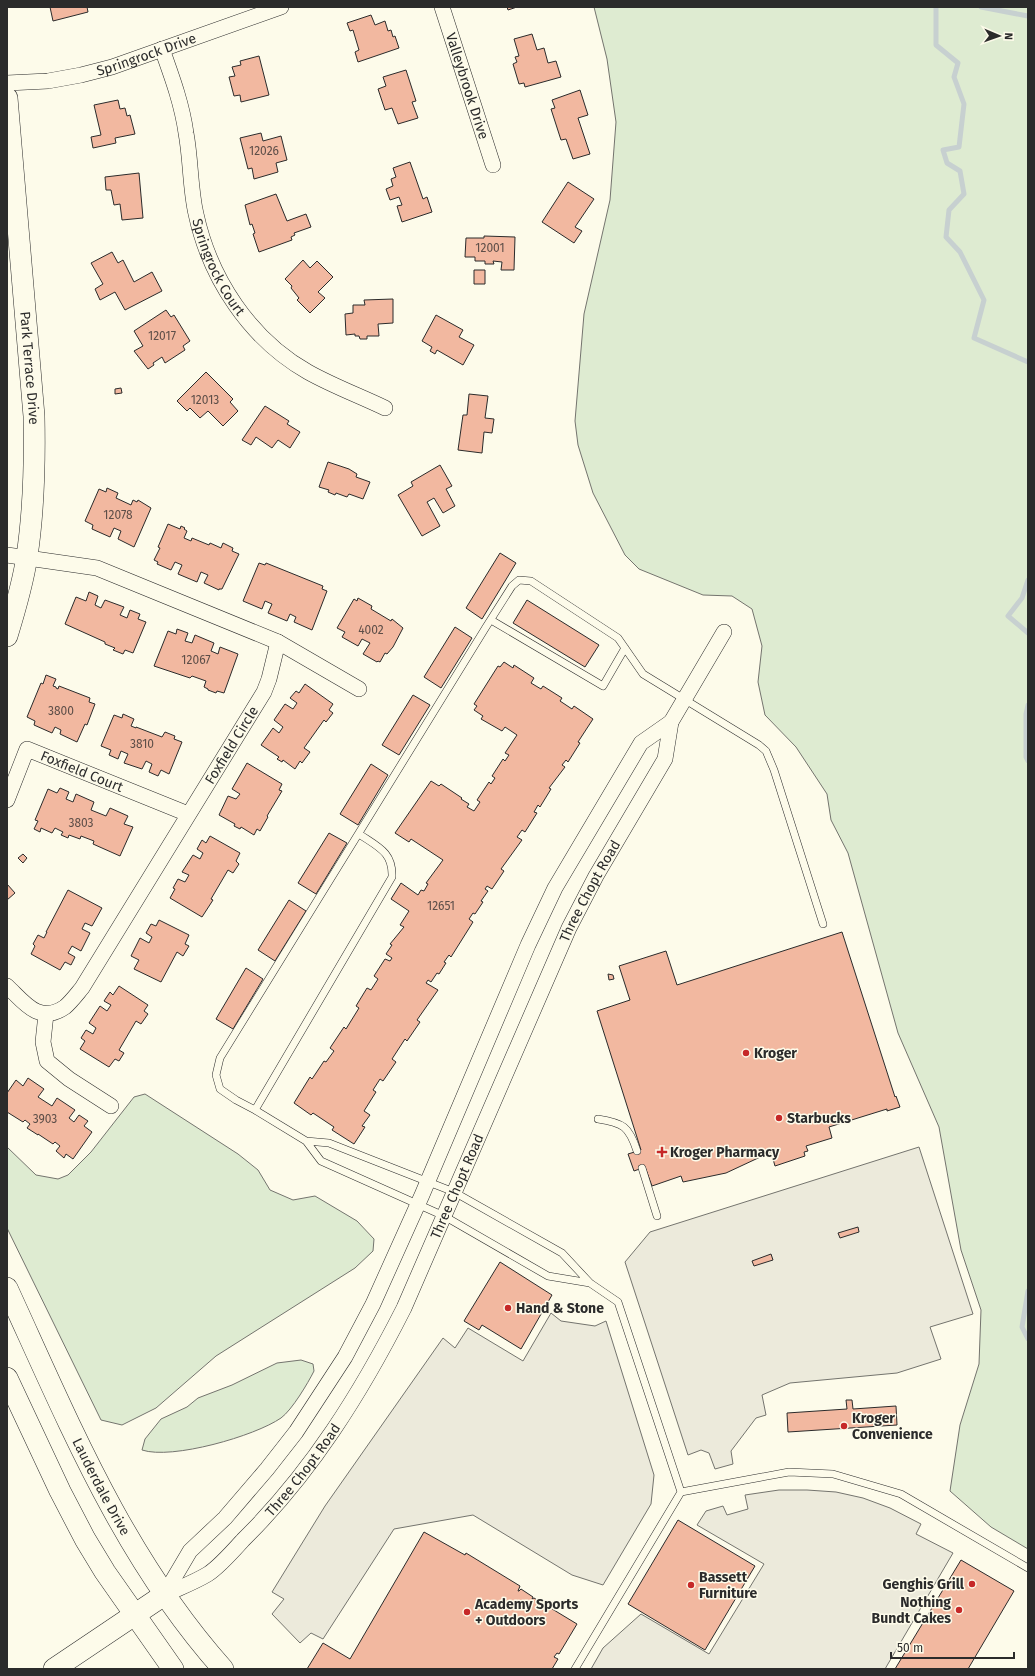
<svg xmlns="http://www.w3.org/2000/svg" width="1035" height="1676" font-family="'Fira Sans',sans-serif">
<rect width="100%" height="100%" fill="#fdfbea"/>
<path fill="#deebd1" stroke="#74746e" d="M594 7H1028V1549L991 1527 950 1491 960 1425 979 1364 981 1310 961 1250 939 1127 898 1033 848 853 831 820 827 794 796 747 765 715 758 682 762 646 752 609 732 596 703 595 639 569 625 555 593 493 578 445 575 421 584 314 610 200 616 122 607 59Z
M145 1094 238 1154 258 1170 270 1190 293 1200 315 1196 357 1221 374 1239 373 1251 355 1268 216 1356 156 1408 122 1425 101 1420 7 1228V1147L36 1175 58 1179 68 1175 91 1152 134 1097Z
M301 1360 313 1364 314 1371C308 1383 292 1410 281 1418 255 1436 172 1460 142 1450L145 1439 161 1419 187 1407 198 1398 232 1385 277 1363Z"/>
<path fill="#eceadb" stroke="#74746e" d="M919 1147 973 1314 930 1327 941 1359 897 1373 790 1383 762 1395 766 1415 756 1418 731 1451 733 1464 715 1469 709 1453 701 1450 688 1455 625 1262 650 1232Z
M551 1313 561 1321 595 1326 606 1321 654 1475 651 1504 603 1585 572 1575 473 1515 394 1529 323 1639 311 1633 300 1643 272 1614 284 1599 272 1592 325 1506 443 1338 455 1348 468 1328 523 1361Z
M779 1490H807L836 1492 863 1498 890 1508 921 1524 916 1534 953 1553 885 1669H591L603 1648 641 1614 709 1654 764 1564 697 1525 706 1511 723 1506 727 1515 748 1509 745 1495Z"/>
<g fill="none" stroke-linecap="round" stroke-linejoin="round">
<path stroke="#c7d0d0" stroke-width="5" d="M936 7V45L958 63 954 77 964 104 959 147 943 150 947 163 960 171 964 194 949 210 946 237 960 252 984 300 974 338 1028 362
M981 7 1028 16
M1028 580 1022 598 1008 616 1028 633
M1028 705 1026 714V757L1028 761
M1028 1291 1022 1327 1028 1339"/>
</g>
<path fill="#f2b8a0" stroke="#2b2b2b" d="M50 7H87L88 12 53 21Z
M507 7H517L508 10Z
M371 15 375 25 385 21 388 31 391 30 393 37 395 36 399 48 358 62 355 52 359 50 353 30 350 31 347 23Z
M532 34 537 50 544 48 548 63 556 61 561 77 525 87 524 83 519 84 513 64 517 62 515 57 519 56 514 39Z
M259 56 269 95 241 102 240 95 234 96 229 77 235 76 232 67 241 65 240 61Z
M406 70 416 101 412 102 418 118 398 124 392 108 385 110 378 89 386 86 383 77Z
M580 90 588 115 578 118 590 154 573 159 566 139 561 140 551 109 555 108 552 100Z
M118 100 120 109 125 108 127 116 130 115 135 134 115 138 116 143 93 148 91 137 101 135 94 105Z
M261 133 263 141 281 136 287 160 276 163 278 172 254 179 252 168 248 169 240 138Z
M410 162 423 199 427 197 432 212 402 222 397 206 402 205 399 197 390 200 386 189 393 186 391 179 396 177 393 168Z
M139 173 143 218 122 220 120 204 114 205 111 190H106L105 177Z
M568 182 594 199 575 227 582 231 574 243 542 222Z
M276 194 287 221 306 214 311 227 294 233 295 235 291 237 292 240 259 252 253 234 255 233 252 224 250 225 245 205Z
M484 236 515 237 514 270H501L502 262 493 261 494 264H485V261H475V257H465L466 238H484Z
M112 252 118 263 123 260 134 282 152 272 162 291 125 310 115 292 100 300 95 289 103 284 91 263Z
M303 260 310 268 317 261 333 277 318 292 325 298 310 313 297 300 299 298 291 288 292 286 285 279Z
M474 270H485V284H474Z
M393 299V323L378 324 379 336H367V339H360L359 336H355V334L346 335 345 314 353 313V305H365L364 300Z
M166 310 171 317 174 315 190 341 183 346 185 350 165 363 162 357 153 363 154 365 148 369 134 351 143 346 134 331Z
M436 315 463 330 459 337 474 345 463 365 437 350 435 354 430 351 432 347 422 341Z
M206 372 233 399 230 402 238 411 223 426 208 411 200 418 190 408 187 411 177 401Z
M121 388 122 393 115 394V389Z
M469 394 488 396 485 418 494 419 492 433 484 432 482 453 458 450 463 415H467Z
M265 406 289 421 287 424 300 432 290 448 278 440 272 448 256 437 251 445 242 440Z
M328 462 349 469 357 474 356 477 370 482 363 499 349 494 347 497 336 493 335 495 328 492 329 490 319 487Z
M440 465 452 486 446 489 455 506 443 513 434 498 427 502 440 526 422 536 398 495 413 486 411 482Z
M107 488 118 493 116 498 131 505 133 500 137 502 138 500 151 508 134 547 118 539 121 531 114 528 110 537 92 529 93 525 85 521 99 489 106 492Z
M168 524 180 529 181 526 185 528 184 529 187 531 184 538 191 541 192 538 209 545 210 543 221 548 223 543 233 548 232 551 239 554 222 589H219V590L204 583 208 575 201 572 197 582 178 574 182 565 175 562 171 570 157 564 158 562 154 560 160 548 158 547Z
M500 553 516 563 482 619 466 608Z
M259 563 265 565 266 563 323 586 322 589 327 591 312 630 294 622 296 617 290 614 287 621 268 613 272 604 265 601 262 609 243 601Z
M89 592 98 596 95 605 101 608 105 600 124 607 120 615 127 618 130 610 140 614 138 619 146 622 133 653 125 650 123 654 113 650 115 648 105 644V642L65 624 76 597 86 601Z
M358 598 372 606 371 609 391 621 392 619 403 628 393 647 387 654 385 653 380 662 378 661 377 662 363 654 370 643 362 639 358 646 342 637 345 632 337 628 354 599 357 601Z
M527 600 599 645 585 667 513 623Z
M455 627 472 638 441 688 424 677Z
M177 629 188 633 185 641 192 643 195 635 214 643 211 651 218 654 220 647 238 654 224 693 217 691 216 693 208 690V689L204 687 206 681 192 676 190 678 154 666 168 631 176 634Z
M504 662 513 668 514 665 534 678 531 683 541 689 543 686 562 698 560 701 572 709 574 706 593 719 578 742 580 743 568 762 566 760 562 765 565 767 549 788 551 789 540 807 538 805 534 812 537 813 525 832 522 830 517 837 522 840 501 869 504 871 492 889 487 886 485 889 488 891 481 901 483 902 475 914 473 913 469 919 473 922 451 957 449 955 444 962 446 963 439 974 437 973 431 982 428 980 426 983 438 990 417 1020 420 1022 407 1041 405 1039 392 1059 396 1062 383 1081 380 1079 373 1090 376 1092 364 1111 370 1115 362 1126 365 1127 354 1144 332 1130 334 1127 313 1113 311 1115 294 1103 310 1077 312 1079 324 1061 326 1062 334 1051 330 1048 344 1027 346 1029 359 1008 356 1006 367 988 371 990 378 979 374 976 385 959 390 961 392 958 386 954 392 945 390 944 404 927 400 925 409 911 391 899 401 883 418 895 421 890 424 891 428 884 426 883 443 860 411 839 409 842 395 833 431 781 439 786 441 784 462 798 461 799 469 804 467 807 474 811 480 802 477 800 489 782 491 784 495 778 492 776 503 759 505 761 509 755 505 753 517 735 505 727 502 731 481 719 483 716 474 710 477 706 474 704 498 666 500 667Z
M46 675 56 679 53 686 56 687V688L58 689 59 686 90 698 89 702 95 704 87 725 85 724 77 742 60 734 61 730 55 727 52 733 34 725 35 721 27 717 41 683 43 684Z
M305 684 333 704 329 710 333 713 326 722 324 720 304 748 310 752 302 763 300 761 295 769 283 760 282 762 277 759 279 757 261 745 273 728 279 733 283 727 274 720 285 704 293 709 297 703 290 698 296 691 299 693Z
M413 695 430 705 399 755 382 745Z
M123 714 134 719 131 726 136 728V727L162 737 165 732 175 736 174 739 182 742 169 774 161 770 158 776 149 772 152 764 146 761 142 769 124 763 128 754 121 751 118 759 109 755 111 750 101 746 114 715 122 718Z
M247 763 282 784 279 790 282 791 267 816 268 817 260 831 257 829 254 835 241 827 240 829 234 826 235 824 219 815 228 796 236 799 240 794 232 789Z
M371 764 388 775 358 825 340 814Z
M60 788 69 792 66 799 73 802 76 794 94 802 91 810 106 816 110 808 128 816 124 824 133 827 120 856 93 844 94 841 81 836 80 839 69 835 68 838 61 835 63 832 55 828 52 833 41 828 40 832 34 829 38 821 35 820 48 789 57 793Z
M329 833 347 843 316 894 298 883Z
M210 836 240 853 236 861 239 864 233 873 228 870 211 899 213 900 202 917 170 898 175 889 173 888 178 879 185 882 189 875 182 872 193 855 200 859 203 853 197 849 202 840 206 843Z
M23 854 27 858 23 863 18 858Z
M7 884 15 893 7 900Z
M68 890 102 908 92 926 85 923 82 929 90 933 81 951 72 946 68 953 75 957 71 965 65 962 60 970 31 954 35 946 33 944 38 935 44 938 47 932H46Z
M289 900 306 911 275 961 258 950Z
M159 920 189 935 185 944 189 946 183 956 177 952 161 982 134 969 139 960 131 956 140 938 149 943 152 937 146 933 151 924 156 926Z
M842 932 895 1097 896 1096 900 1107 887 1111V1109L829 1127 832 1138 806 1146 808 1151 804 1152 805 1156 775 1166 771 1152 726 1173 683 1182 681 1176 652 1186 645 1167 634 1171 628 1154 641 1150 597 1011 630 1000 619 966 666 951 677 985Z
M246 968 263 979 233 1029 216 1019Z
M608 974 613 975 614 979 609 980Z
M119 986 148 1005 144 1011 148 1014 141 1024 136 1021 119 1050 124 1053 119 1061 115 1059 109 1067 80 1049 85 1041 81 1038 86 1030 93 1034 96 1028 89 1023 100 1006 107 1011 111 1005 104 1001 110 992 113 995Z
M28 1078 44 1089 38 1097 52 1106 57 1098 75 1110 69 1118 74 1122 79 1115 88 1121 84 1126 92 1132 73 1159 66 1154 64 1158 56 1151 60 1146 55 1142 53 1144 38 1134V1135L27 1128 30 1124 25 1120 23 1122 7 1112V1093L16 1080 23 1086Z
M858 1227 859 1232 840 1238 838 1233Z
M771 1254 773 1260 754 1266 752 1261Z
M500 1262 552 1295 521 1349 482 1325 479 1330 464 1321Z
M846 1400H852L853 1409 896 1406 897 1425 788 1432 787 1413 847 1409Z
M678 1520 755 1566 705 1650 628 1604Z
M424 1532 465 1555 466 1553 520 1586 518 1591H519L521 1589 533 1597 532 1599 534 1598 577 1624 559 1654 557 1653 554 1657 558 1659 552 1669H307L323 1643 350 1659Z
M961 1560 1014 1591 968 1669H895Z"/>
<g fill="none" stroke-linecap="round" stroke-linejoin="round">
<g stroke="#2b2b2b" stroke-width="8">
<path id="lane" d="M491 620 603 686 625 648
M255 1110 392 877C393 852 378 847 359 834
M598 1119C623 1123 629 1126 637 1151
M306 1141 255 1110 236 1100 220 1089 216 1075 220 1058 486 627 512 586 519 580 531 581 618 638 643 674 759 745 766 751 774 770 823 924
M642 1168 657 1216
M681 1492 789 1472 833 1474 901 1494 1028 1568
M575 1669 681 1492 618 1302 590 1283 562 1253 454 1192 329 1143 306 1141 321 1161 444 1216 548 1276 590 1283"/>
</g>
<g stroke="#2b2b2b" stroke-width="16">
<g id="street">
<path id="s1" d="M442 7 493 165"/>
<path id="s2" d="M162 49C172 77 182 104 186 133 191 160 190 188 196 214 210 279 250 339 308 372 333 386 360 396 385 408"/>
<path id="s3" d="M7 83 48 81 81 75 112 67 281 7"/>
<path d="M7 555 97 568 278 642 359 689"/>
<path id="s4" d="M7 800 27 749 188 814"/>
<path id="s5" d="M7 986C24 1002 39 1025 65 1007 71 1002 77 994 82 988L264 692 269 679 278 642"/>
<path d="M46 1014 43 1042 47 1061 69 1079 111 1106"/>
<path id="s6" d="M164 1595C179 1588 195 1582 208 1574 219 1567 234 1550 243 1540 311 1473 361 1393 404 1308L569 928 596 876 665 759 671 722 724 632"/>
<path d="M164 1595 190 1551 225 1518 267 1469 296 1432 345 1357 373 1304 422 1195 528 945 555 888 641 743 671 722"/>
</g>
</g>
<g stroke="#2b2b2b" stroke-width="22">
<g id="secondary">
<path id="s7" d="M7 98 34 416C35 463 34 509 27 556 23 583 15 610 7 636"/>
<path id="s8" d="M7 1288C69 1423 123 1557 223 1669"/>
<path d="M7 1378 60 1491 85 1539 105 1572 173 1669"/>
<path d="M54 1669 164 1595"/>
</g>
</g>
<use href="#lane" stroke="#fdfbea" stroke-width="7"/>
<use href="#street" stroke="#fdfbea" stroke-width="15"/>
<use href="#secondary" stroke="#fdfbea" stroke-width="21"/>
</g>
<g fill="#c62828" stroke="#fdfbea" stroke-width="1.5">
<circle cx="746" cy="1053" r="4"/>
<circle cx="779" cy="1118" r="4"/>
<path d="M660 1146h4v4h4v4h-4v4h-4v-4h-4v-4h4z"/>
<circle cx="508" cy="1308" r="4"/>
<circle cx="844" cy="1426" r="4"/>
<circle cx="972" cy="1584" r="4"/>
<circle cx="691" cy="1585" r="4"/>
<circle cx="959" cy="1610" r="4"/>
<circle cx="467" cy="1612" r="4"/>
</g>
<g text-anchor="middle" stroke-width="3" stroke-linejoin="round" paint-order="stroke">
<g font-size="12" fill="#5d4e48">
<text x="264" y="155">12026</text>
<text x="490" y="252">12001</text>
<text x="162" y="340">12017</text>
<text x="205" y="404">12013</text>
<text x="118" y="519">12078</text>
<text x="371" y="634">4002</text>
<text x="196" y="664">12067</text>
<text x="61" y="715">3800</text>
<text x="142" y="748">3810</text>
<text x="81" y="827">3803</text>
<text x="441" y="910">12651</text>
<text x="45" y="1123">3903</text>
</g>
<g font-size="14" fill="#2b2b2b" stroke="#fdfbea">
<text dy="5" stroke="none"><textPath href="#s3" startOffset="143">Springrock Drive</textPath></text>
<text dy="5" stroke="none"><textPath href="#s1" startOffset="83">Valleybrook Drive</textPath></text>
<text dy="5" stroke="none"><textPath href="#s2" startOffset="227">Springrock Court</textPath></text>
<text dy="5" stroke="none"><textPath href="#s7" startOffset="271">Park Terrace Drive</textPath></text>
<text dy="5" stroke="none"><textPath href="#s5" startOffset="380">Foxfield Circle</textPath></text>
<text dy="5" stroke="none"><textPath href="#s4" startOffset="114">Foxfield Court</textPath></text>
<text dy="5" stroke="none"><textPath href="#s6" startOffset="838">Three Chopt Road</textPath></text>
<text dy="5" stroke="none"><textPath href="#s6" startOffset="514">Three Chopt Road</textPath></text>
<text dy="5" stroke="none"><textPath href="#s6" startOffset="190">Three Chopt Road</textPath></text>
<text dy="5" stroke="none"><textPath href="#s8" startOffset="220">Lauderdale Drive</textPath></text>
</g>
<g font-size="14" font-weight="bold" fill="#2b2b2b" stroke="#fdfbea" text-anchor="start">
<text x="754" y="1058">Kroger</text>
<text x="787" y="1123">Starbucks</text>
<text x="670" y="1157">Kroger Pharmacy</text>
<text x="516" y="1313">Hand &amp; Stone</text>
<text x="852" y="1423">Kroger<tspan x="852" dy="16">Convenience</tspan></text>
<text x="699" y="1582">Bassett<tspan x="699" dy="16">Furniture</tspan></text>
<text x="964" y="1589" text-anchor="end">Genghis Grill</text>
<text x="951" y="1607" text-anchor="end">Nothing<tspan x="951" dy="16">Bundt Cakes</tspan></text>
<text x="475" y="1609">Academy Sports<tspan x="475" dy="16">+ Outdoors</tspan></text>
</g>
</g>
<rect width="1035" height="1676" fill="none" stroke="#2b2b2b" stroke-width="16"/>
<g transform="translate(999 36) rotate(92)" stroke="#fdfbea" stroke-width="3" paint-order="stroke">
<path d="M0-3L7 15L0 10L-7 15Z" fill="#2b2b2b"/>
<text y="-6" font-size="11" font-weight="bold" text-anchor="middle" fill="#2b2b2b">N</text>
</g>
<path d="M891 1652v6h123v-6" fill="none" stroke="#2b2b2b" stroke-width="2"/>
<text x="897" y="1652" font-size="12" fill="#2b2b2b" stroke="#fdfbea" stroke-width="3" paint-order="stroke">50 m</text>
</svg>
